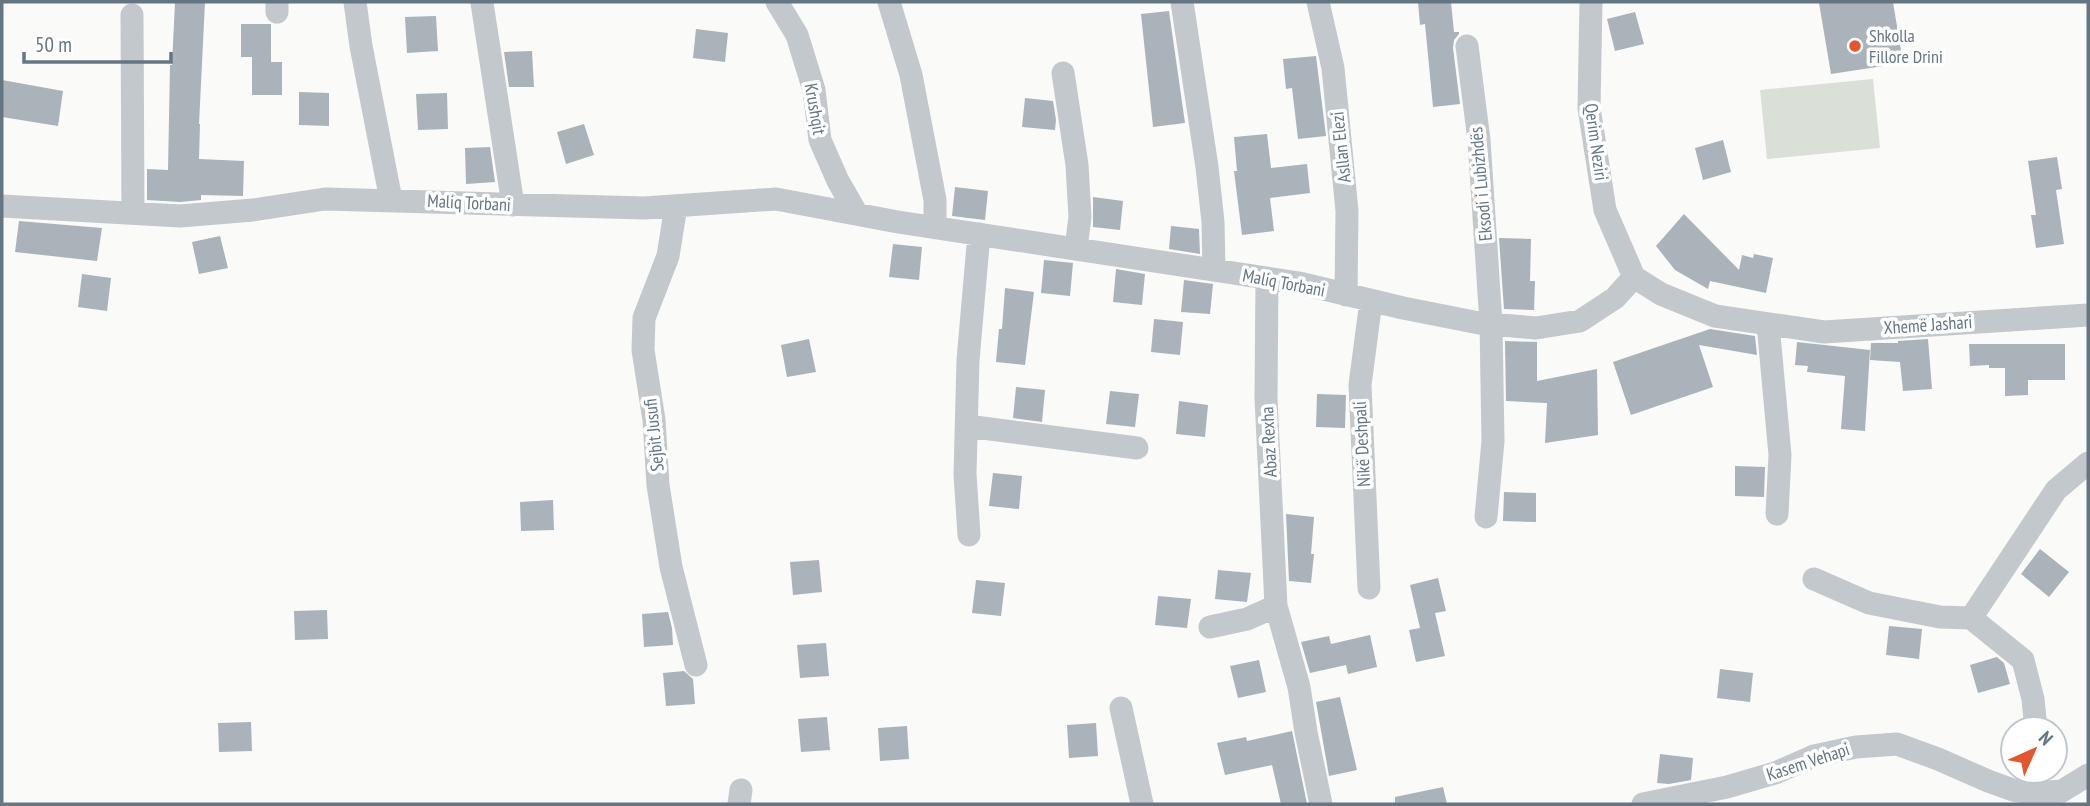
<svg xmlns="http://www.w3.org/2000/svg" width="2090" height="806" font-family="'PT Sans Narrow',sans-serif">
<rect width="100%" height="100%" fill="#fafaf8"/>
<path fill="#dadfd7" d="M1873 79 1880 148 1767 159 1760 90Z"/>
<path fill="#aab3b9" d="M175 2H205L199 124H200L199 159 244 161 243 196 201 195V200L180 202 147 200V169L168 170 170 65H172Z
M1418 2H1451L1454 32H1459V34L1454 40 1453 48 1460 104 1433 107 1425 24 1420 25Z
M1829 2H1893L1903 63 1831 74 1819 3Z
M1169 11 1185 123 1153 127 1141 14Z
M1635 12 1644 44 1615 51 1607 19Z
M436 16 438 51 407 53 405 17Z
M241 24H271V62H282V95H252V57H241Z
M696 29 728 33 725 62 693 58Z
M532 51 534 87H509L504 52Z
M1316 56 1326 136 1298 139 1292 88 1286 89 1283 59Z
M2 80 63 91 58 126 2 117Z
M299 92 329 93V126L299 125Z
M447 93 448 129 418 130 416 94Z
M1025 98 1053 101 1056 120 1055 130 1022 127Z
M584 124 594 155 566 164 557 132Z
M1267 134 1271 168 1307 164 1310 193 1270 198 1274 231 1242 235 1234 171H1237L1234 137Z
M1723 140 1731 172 1703 180 1695 148Z
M490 147 495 182 466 184 465 148Z
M2057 157 2062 189 2056 190 2064 244 2036 248 2031 215H2036L2028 161Z
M955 187 988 191 985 220 952 216Z
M1093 197 1123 201 1120 230 1093 227Z
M1684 214 1739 270 1742 255 1753 258 1754 254 1773 258 1766 293 1710 281 1708 289 1675 270 1656 246Z
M19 221 102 228 97 261 15 252Z
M1171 226 1199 229 1200 254 1169 249Z
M220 236 228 268 199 274 192 242Z
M1499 238 1531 239 1530 281H1535L1534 310 1504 309Z
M893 244 922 247 919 280 889 277Z
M1044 260 1073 263 1070 296 1041 293Z
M1116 269 1145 274 1142 305 1113 302Z
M82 274 111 278 107 311 78 307Z
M1184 280 1213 284 1210 314 1181 312Z
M1005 288 1034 292 1025 365 996 362 999 329H1002Z
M1154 319 1183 322 1180 355 1151 352Z
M1710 329 1755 336 1757 355 1699 345 1713 387 1631 415 1613 362Z
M809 339 816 372 787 377 781 345Z
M1928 339 1932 389 1903 391 1900 362 1870 360 1871 343H1898V341Z
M1505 341 1537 342V381L1597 369 1598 435 1545 443 1547 403 1506 401Z
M1797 342 1870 350 1865 431 1841 429 1845 376 1807 372 1808 366 1795 365Z
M1969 344H2065V380H2028V395L2005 396V368H1989V365L1970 366Z
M1016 387 1045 390 1042 422 1013 418Z
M1110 391 1139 394 1135 427 1106 424Z
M1317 394 1346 395 1345 428 1316 427Z
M1179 401 1208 405 1205 437 1176 434Z
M1735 466 1765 467 1764 497 1735 496Z
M993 473 1022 476 1019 509 989 506Z
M1504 492 1536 493V522L1503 521Z
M553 500 554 530 521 531 520 502Z
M1286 514 1314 517 1311 554H1314L1311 583 1289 581Z
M2040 549 2069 572 2049 597 2021 574Z
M819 560 822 592 793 595 790 562Z
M1218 570 1251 573 1247 602 1215 599Z
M1438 578 1446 611 1435 613 1445 656 1416 662 1409 630 1420 628 1410 585Z
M976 580 1005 583 1001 616 972 613Z
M1158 596 1191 599 1187 628 1155 625Z
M327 610 328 639 295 640 294 611Z
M668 612 672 628 673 645 644 647 642 614Z
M1889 626 1922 629 1919 659 1886 655Z
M1370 635 1377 667 1348 674 1346 665 1310 673 1301 642 1329 636 1331 644Z
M826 643 829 676 800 678 797 645Z
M1997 657 2004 663 2010 684 1978 693 1970 665Z
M1259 660 1266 692 1238 698 1230 666Z
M1720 669 1753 673 1750 702 1717 698Z
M684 671 693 679 695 704 666 706 663 673Z
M1340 697 1357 770 1329 776 1316 702Z
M827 717 830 750 801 752 798 719Z
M251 722 252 751 219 752 218 723Z
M1096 723 1098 756 1069 758 1067 725Z
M907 726 909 759 880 761 878 728Z
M1292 731 1307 804H1281L1272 765 1225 775 1217 743 1246 737 1247 741Z
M1660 754 1693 758 1691 780 1669 784 1657 783Z
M1443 787 1447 804H1395V797Z"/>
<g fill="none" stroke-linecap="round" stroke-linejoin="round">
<path stroke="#c3c8cc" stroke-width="23" d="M277 2V12
M355 2 361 46 391 200
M777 2 797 35 814 90 820 140 838 181 857 214
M889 2 911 75 935 200V227
M1182 2 1207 167 1213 222 1214 270
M1318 2 1333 68 1347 211 1346 295
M1591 2 1589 108 1605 210 1634 277
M482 3 513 205
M132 15 133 213
M1467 46 1479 140 1491 324 1493 441 1486 517
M1063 73 1077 165 1080 217 1076 248
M2 206 180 216 253 210 325 199 644 208 776 199 898 222 1299 283 1403 308 1479 323 1536 328 1580 321 1615 298 1634 277
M676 206 668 256 644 318 643 350 654 420 658 485 671 567 696 665
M1634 277 1661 294 1715 316 1824 332 2088 315
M1267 278 1266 398 1276 606 1299 687 1306 732 1321 804
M1768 324 1780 455 1777 514
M967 426 1137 448
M969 535 965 474 968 360 979 234
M1814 579 1869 603 1940 617 1971 618
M1369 588 1360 385 1371 301
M1210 627 1247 619 1276 606
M1121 708 1142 804
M2036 729 2033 699 2023 660 1971 618 2056 490 2088 463
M2034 793 2037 771
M739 804 741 790
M1643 804 1727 787 1775 773 1814 756 1856 747 1897 744 1938 759 1988 781 2013 790 2034 793 2062 791 2088 775"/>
</g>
<circle fill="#e4572e" stroke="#fff" stroke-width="2.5" cx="1855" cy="46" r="7"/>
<g text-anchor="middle" stroke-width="7" stroke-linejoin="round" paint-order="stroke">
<g font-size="18" fill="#657683" stroke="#fff" text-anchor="start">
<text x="1869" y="42">Shkolla<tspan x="1869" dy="21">Fillore Drini</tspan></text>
</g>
<g font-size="18" fill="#657683" stroke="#fff">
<text transform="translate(815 109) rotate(80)" y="6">Krushqit</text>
<text transform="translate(1596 142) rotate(82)" y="6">Qerim Neziri</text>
<text transform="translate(1341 147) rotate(-96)" y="6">Asllan Elezi</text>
<text transform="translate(1481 184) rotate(-95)" y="6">Eksodi i Lubizhdës</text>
<text transform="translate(469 203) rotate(3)" y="6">Maliq Torbani</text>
<text transform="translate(1284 283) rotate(11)" y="6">Maliq Torbani</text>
<text transform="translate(1928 325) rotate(-4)" y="6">Xhemë Jashari</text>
<text transform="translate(654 435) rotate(-96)" y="6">Sejbit Jusufi</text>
<text transform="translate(1269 442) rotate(-93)" y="6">Abaz Rexha</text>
<text transform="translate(1362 444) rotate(-93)" y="6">Nikë Deshpali</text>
<text transform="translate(1808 762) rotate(-18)" y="6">Kasem Vehapi</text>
</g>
</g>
<rect width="2090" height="806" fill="none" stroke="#657683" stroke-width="7"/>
<g transform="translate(2034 750) rotate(45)"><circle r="33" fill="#ffffff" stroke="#c1c8cd" stroke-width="2"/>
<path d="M0-5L12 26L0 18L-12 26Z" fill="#e4572e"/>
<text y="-10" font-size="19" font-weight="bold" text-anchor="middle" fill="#657683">N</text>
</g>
<path d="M24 52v10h147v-10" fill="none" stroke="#657683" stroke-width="3.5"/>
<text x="35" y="52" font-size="21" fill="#657683" stroke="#ffffff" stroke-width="5" paint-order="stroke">50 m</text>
</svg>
